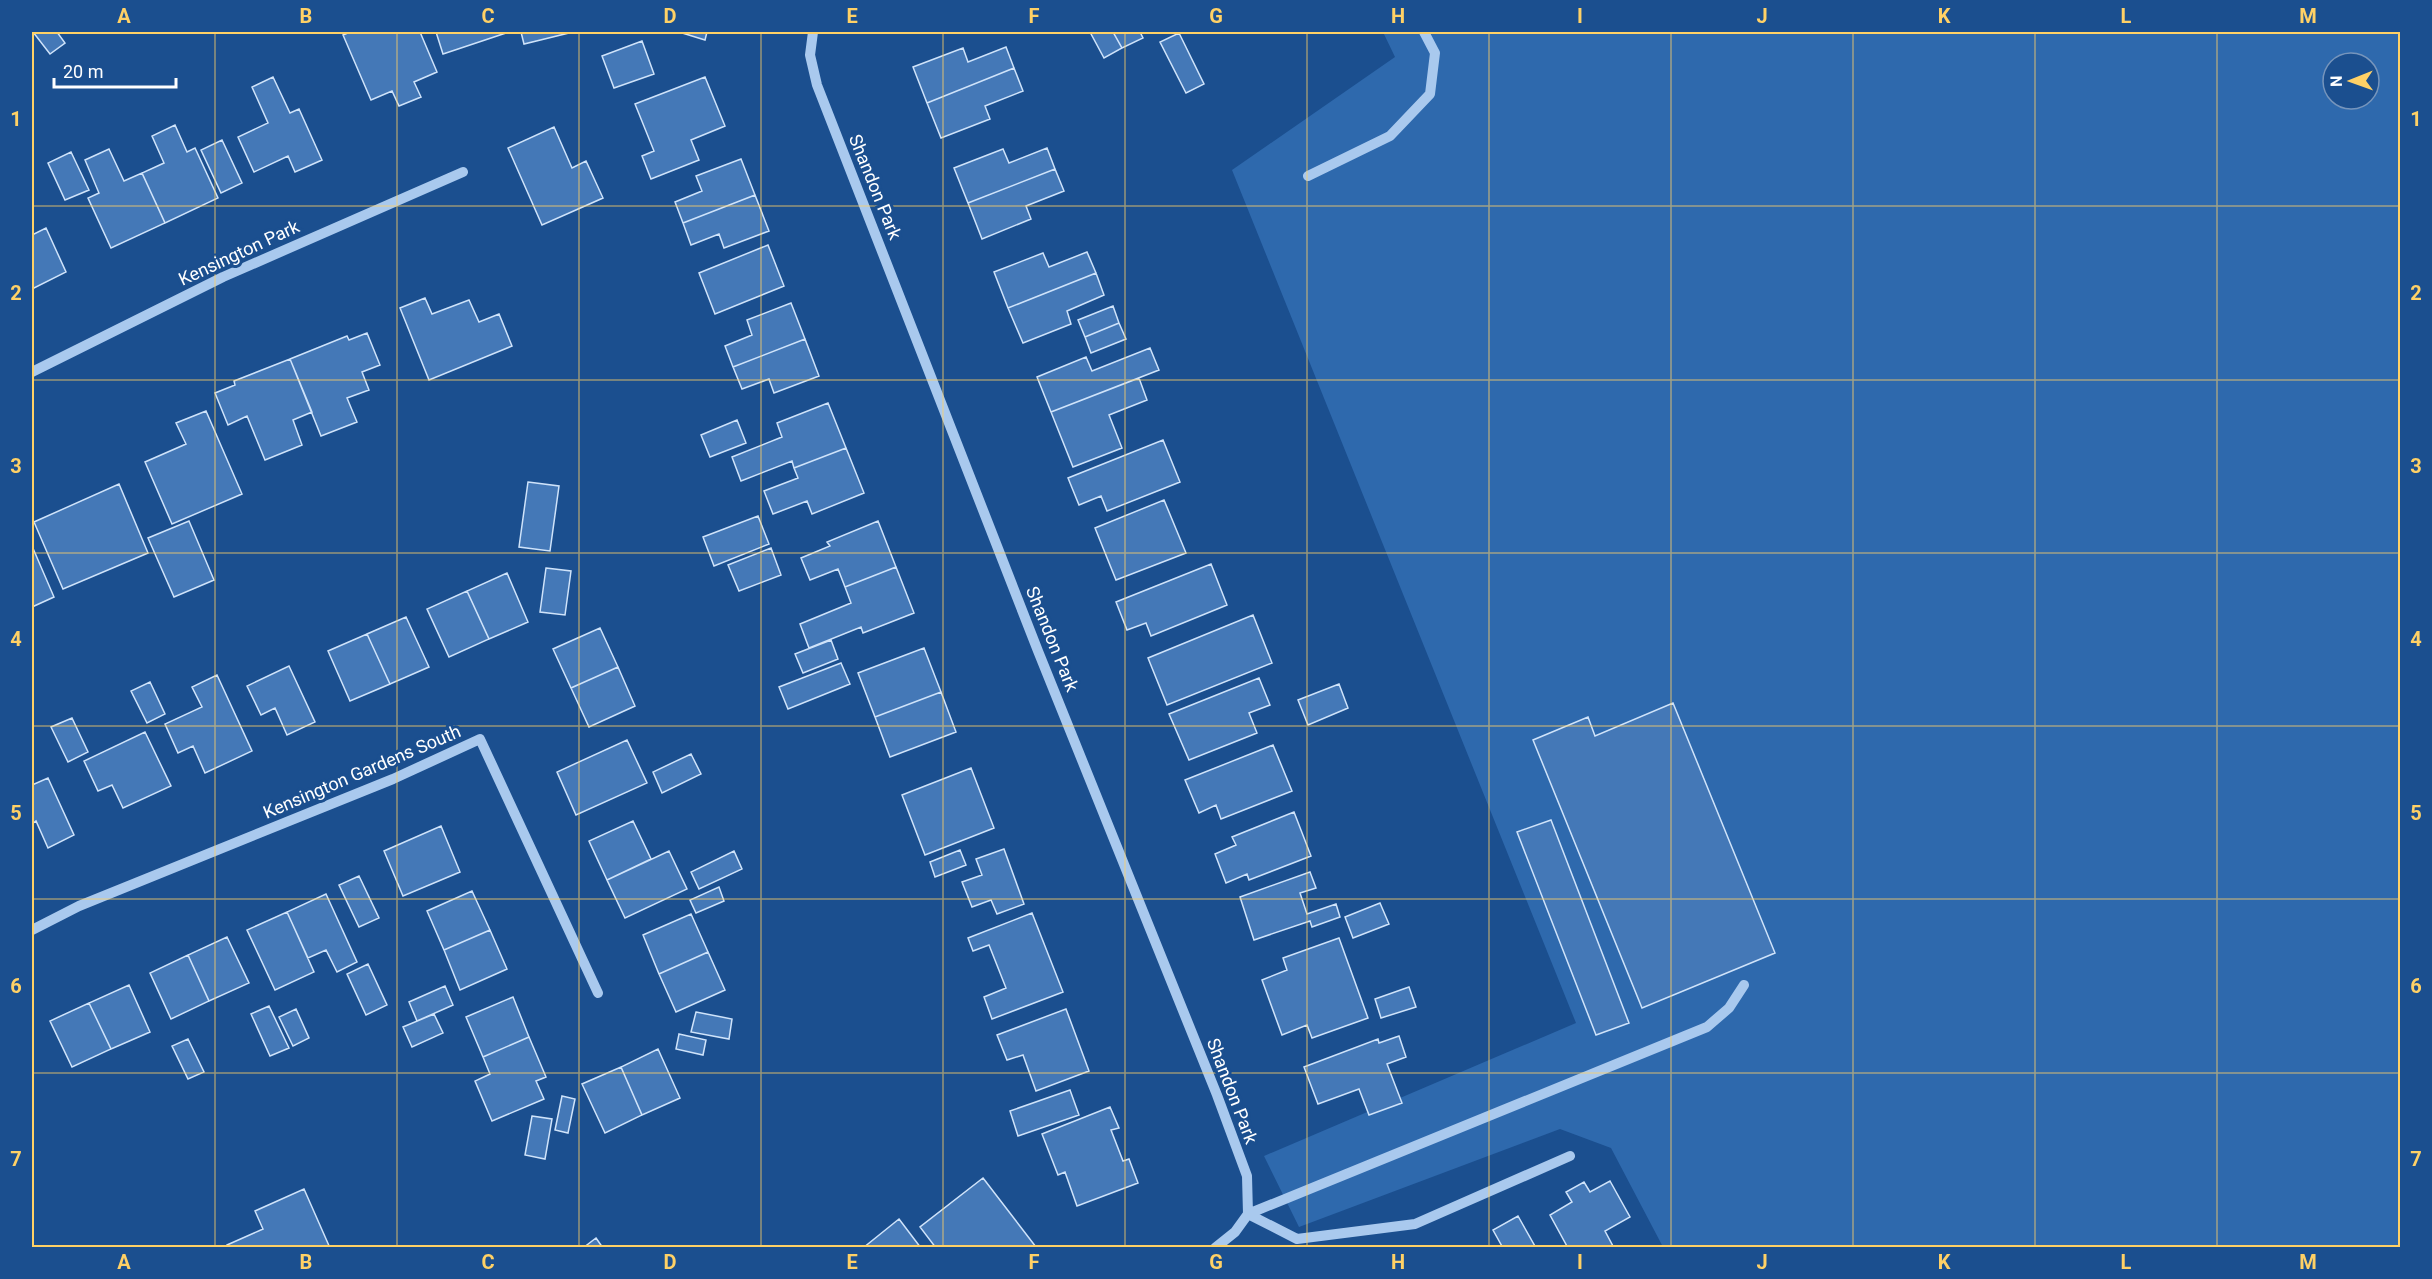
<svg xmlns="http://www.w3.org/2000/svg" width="2432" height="1279" font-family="Roboto,sans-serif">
<rect width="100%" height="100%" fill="#1b4f8f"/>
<path fill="#2e69ad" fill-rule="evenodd" d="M1383 32H2400V1247H1663L1611 1148 1560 1129 1299 1227 1264 1156 1576 1023 1232 170 1395 57ZM2333 63H2369V99H2333Z"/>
<path fill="#4478b7" stroke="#cfe3fa" stroke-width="1.5" d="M33 32H57L65 43 50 54Z
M350 32H420L437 72 414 82 421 97 399 106 392 91 371 100 343 35Z
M436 32H509L443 54Z
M521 32H573L524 44Z
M679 32H707L705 40Z
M1090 32H1113L1122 48 1104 58Z
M1113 32H1140L1143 38 1122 48Z
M1179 33 1204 84 1186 93 1160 42Z
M642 41 654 74 614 88 602 56Z
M1006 47 1014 68 927 103 913 67 963 48 968 62Z
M1014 68 1023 91 985 106 990 119 941 138 927 103Z
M273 77 290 113 299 109 322 160 295 172 288 156 254 172 238 137 268 123 252 87Z
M705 77 725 126 691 140 699 160 651 179 642 156 654 151 635 104Z
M175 125 187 152 195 148 218 198 165 223 142 173 164 163 152 136Z
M554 127 572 168 586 161 603 198 542 225 508 148Z
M222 140 242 183 221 193 201 150Z
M1047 148 1055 169 968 203 954 168 1003 149 1009 163Z
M109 149 124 181 142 173 165 223 111 248 88 198 99 193 85 160Z
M71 152 89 190 65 200 48 163Z
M741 159 755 195 683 223 675 202 702 191 696 176Z
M1055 169 1064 191 1026 206 1031 219 982 239 968 203Z
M755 195 769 231 724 248 719 234 691 245 683 223Z
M46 228 66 272 32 289V235Z
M768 245 784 286 715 314 699 273Z
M1087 252 1096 273 1008 308 994 272 1043 253 1049 267Z
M1096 273 1104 295 1067 311 1071 324 1023 343 1008 308Z
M425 298 432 314 469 300 479 322 499 314 512 346 429 380 400 308Z
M791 303 805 339 733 367 725 346 752 335 747 320Z
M1113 306 1119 323 1085 337 1078 320Z
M1119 323 1126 339 1091 353 1085 337Z
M367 333 380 365 362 372 369 390 347 398 357 422 321 436 290 359 347 336 349 340Z
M805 339 819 376 774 393 769 379 742 389 733 367Z
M1150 348 1159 370 1051 412 1037 377 1086 357 1092 371Z
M290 359 312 412 293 420 302 445 265 460 247 416 228 425 215 393 235 385 234 381Z
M1139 378 1147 400 1109 415 1122 448 1073 467 1051 412Z
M828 403 846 448 794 468 792 461 741 481 732 457 782 437 777 423Z
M206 411 242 494 172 524 145 462 186 444 176 423Z
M737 420 746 443 710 457 701 435Z
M1163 440 1180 482 1107 511 1101 496 1079 505 1068 478Z
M846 448 864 493 812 514 807 501 773 514 764 491 798 478 794 468Z
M528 482 559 486 550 551 519 547Z
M119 484 148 553 63 589 34 522Z
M1164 500 1186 553 1116 580 1095 528Z
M758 516 769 544 714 566 703 537Z
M189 521 214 580 174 597 148 538Z
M878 521 896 567 845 587 838 569 810 580 801 558 830 546 827 542Z
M32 546 54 597 32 607Z
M771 548 781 575 739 591 728 565Z
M1211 564 1227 605 1151 636 1146 623 1127 630 1116 602Z
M896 567 914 613 863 633 861 627 809 648 800 624 851 603 845 587Z
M546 568 571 571 565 615 540 612Z
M507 573 528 622 489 639 467 591Z
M467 591 489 639 449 657 427 609Z
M1253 615 1272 663 1167 705 1148 658Z
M406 617 429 667 390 684 367 634Z
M600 628 618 667 571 688 553 649Z
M367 634 390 684 350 701 328 651Z
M831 640 838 659 803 673 795 654Z
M924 648 941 692 875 717 858 673Z
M841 663 850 684 788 709 779 687Z
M289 666 315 722 287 735 275 708 261 715 247 686Z
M618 667 635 706 589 727 571 688Z
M217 675 252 751 205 773 193 746 178 753 165 724 202 707 192 687Z
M1259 678 1270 705 1249 713 1257 733 1189 760 1169 714Z
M150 682 165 714 147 723 131 691Z
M1339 684 1348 708 1308 725 1298 700Z
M941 692 956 732 890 757 875 717Z
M1673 703 1775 953 1642 1008 1533 740 1588 717 1595 736Z
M72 718 88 752 68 762 51 727Z
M145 732 171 786 123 808 112 785 98 791 84 761Z
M627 740 647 783 576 815 557 772Z
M1273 745 1292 791 1221 819 1216 805 1199 813 1185 780Z
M691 754 701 774 662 793 653 772Z
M971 768 994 828 925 855 902 795Z
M48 778 74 835 48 848 36 821 32 824V785Z
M1294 812 1311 856 1249 880 1247 874 1226 883 1215 854 1236 845 1232 837Z
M1551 820 1629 1023 1596 1035 1517 832Z
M633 821 651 859 607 880 589 841Z
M441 826 460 872 403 896 384 851Z
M1004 849 1024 904 997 914 991 900 972 907 962 882 982 875 976 859Z
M960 850 966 865 935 877 930 862Z
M669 851 687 889 625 918 607 880Z
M734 851 742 869 699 889 691 872Z
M1310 872 1316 888 1300 893 1307 914 1336 904 1340 917 1312 927 1310 921 1254 940 1240 897Z
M359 876 379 918 359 927 339 885Z
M719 887 724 901 696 913 690 900Z
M472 891 490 930 444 950 427 911Z
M326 894 357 962 337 972 326 950 308 958 287 912Z
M1380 903 1389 924 1353 938 1345 917Z
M287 912 314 972 275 990 247 930Z
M1032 913 1063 992 992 1019 984 997 1006 988 989 945 973 951 968 938Z
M691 914 708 952 659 974 643 935Z
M490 930 507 969 460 990 444 950Z
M227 937 249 983 209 1001 188 955Z
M1339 938 1368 1018 1312 1038 1307 1025 1282 1035 1262 980 1287 970 1283 958Z
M708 952 725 990 676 1012 659 974Z
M188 955 209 1001 171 1019 150 973Z
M368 964 387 1005 366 1015 347 974Z
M129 985 150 1032 111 1049 89 1003Z
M445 986 453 1005 417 1021 409 1002Z
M1409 987 1416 1007 1381 1018 1375 999Z
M513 997 529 1037 483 1057 466 1017Z
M89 1003 111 1049 72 1067 50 1021Z
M269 1006 289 1048 270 1056 251 1014Z
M296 1009 309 1038 293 1046 279 1017Z
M1066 1009 1089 1071 1036 1091 1023 1055 1007 1060 997 1035Z
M696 1012 732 1019 729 1039 691 1032Z
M434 1014 443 1033 412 1047 403 1027Z
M679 1034 706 1040 703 1055 676 1049Z
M1399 1036 1406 1057 1387 1064 1402 1103 1369 1115 1359 1089 1318 1104 1304 1067 1378 1039 1379 1043Z
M529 1037 546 1077 536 1081 544 1099 492 1121 475 1081 490 1074 483 1057Z
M188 1039 204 1072 188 1079 172 1046Z
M658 1049 680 1098 642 1115 621 1067Z
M621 1067 642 1115 605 1133 582 1084Z
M1070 1090 1079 1115 1018 1136 1010 1111Z
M562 1096 575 1099 568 1133 555 1130Z
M1110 1107 1119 1128 1111 1130 1123 1161 1129 1159 1138 1183 1077 1206 1065 1172 1058 1175 1042 1134Z
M532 1116 552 1119 545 1159 525 1155Z
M983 1178 1036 1247V1248H936L920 1227Z
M1610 1181 1630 1217 1605 1231 1614 1248H1568L1550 1215 1572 1202 1566 1192 1584 1182 1590 1192Z
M304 1189 330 1248H228L227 1245 263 1229 255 1211Z
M1518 1216 1536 1248H1503L1493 1230Z
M899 1219 921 1248H863Z
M596 1238 603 1248H583Z"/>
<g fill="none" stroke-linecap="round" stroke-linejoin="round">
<path stroke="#a9c9ee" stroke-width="10" d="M813 32 810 55 817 85 1038 651 1217 1095 1247 1176 1248 1214 1235 1232 1215 1248
M1308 176 1390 136 1430 94 1435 53 1424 32
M32 372 223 277 463 172
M32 930 79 906 393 779 480 739 598 993
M1248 1214 1707 1027 1729 1008 1744 985
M1248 1214 1297 1239 1415 1224 1570 1156"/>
</g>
<path fill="none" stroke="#ffd166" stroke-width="1.5" stroke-opacity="0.55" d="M215 32V1248M397 32V1248M579 32V1248M761 32V1248M943 32V1248M1125 32V1248M1307 32V1248M1489 32V1248M1671 32V1248M1853 32V1248M2035 32V1248M2217 32V1248M32 206H2400M32 380H2400M32 553H2400M32 726H2400M32 899H2400M32 1073H2400"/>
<g text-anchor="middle" stroke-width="6" stroke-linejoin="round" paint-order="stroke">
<g font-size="18" fill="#fff" stroke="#1b4f8f">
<text transform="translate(875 187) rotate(68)" y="6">Shandon Park</text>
<text transform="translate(239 253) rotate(-25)" y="6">Kensington Park</text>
<text transform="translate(1052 639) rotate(68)" y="6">Shandon Park</text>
<text transform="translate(362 772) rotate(-23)" y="6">Kensington Gardens South</text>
<text transform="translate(1232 1091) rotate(69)" y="6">Shandon Park</text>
</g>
</g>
<rect width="2432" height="1279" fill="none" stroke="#1b4f8f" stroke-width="66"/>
<g transform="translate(2351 81) rotate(269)"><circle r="28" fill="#1b4f8f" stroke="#7695bc" stroke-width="1.5"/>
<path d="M0-4.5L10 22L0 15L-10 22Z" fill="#ffd166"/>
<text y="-9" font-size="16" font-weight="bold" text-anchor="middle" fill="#ffffff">N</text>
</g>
<path d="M54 78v9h122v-9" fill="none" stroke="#ffffff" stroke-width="3"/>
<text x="63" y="78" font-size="18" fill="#ffffff" stroke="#1b4f8f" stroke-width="4.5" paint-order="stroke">20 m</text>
<rect x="33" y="33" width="2366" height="1213" fill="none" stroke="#ffd166" stroke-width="2"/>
<g font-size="20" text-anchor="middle" font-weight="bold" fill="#ffd166">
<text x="124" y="23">A</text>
<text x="306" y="23">B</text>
<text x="488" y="23">C</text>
<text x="670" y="23">D</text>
<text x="852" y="23">E</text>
<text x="1034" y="23">F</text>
<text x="1216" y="23">G</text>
<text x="1398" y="23">H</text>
<text x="1580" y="23">I</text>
<text x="1762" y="23">J</text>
<text x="1944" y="23">K</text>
<text x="2126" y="23">L</text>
<text x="2308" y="23">M</text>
<text x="16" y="126">1</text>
<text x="2416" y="126">1</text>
<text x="16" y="300">2</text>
<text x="2416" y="300">2</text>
<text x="16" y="473">3</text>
<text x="2416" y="473">3</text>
<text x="16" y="646">4</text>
<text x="2416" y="646">4</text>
<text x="16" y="820">5</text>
<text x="2416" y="820">5</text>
<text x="16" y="993">6</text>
<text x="2416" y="993">6</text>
<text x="16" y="1166">7</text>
<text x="2416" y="1166">7</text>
<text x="124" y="1269">A</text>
<text x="306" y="1269">B</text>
<text x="488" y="1269">C</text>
<text x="670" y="1269">D</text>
<text x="852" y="1269">E</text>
<text x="1034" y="1269">F</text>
<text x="1216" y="1269">G</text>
<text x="1398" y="1269">H</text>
<text x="1580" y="1269">I</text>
<text x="1762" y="1269">J</text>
<text x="1944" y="1269">K</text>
<text x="2126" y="1269">L</text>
<text x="2308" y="1269">M</text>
</g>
</svg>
